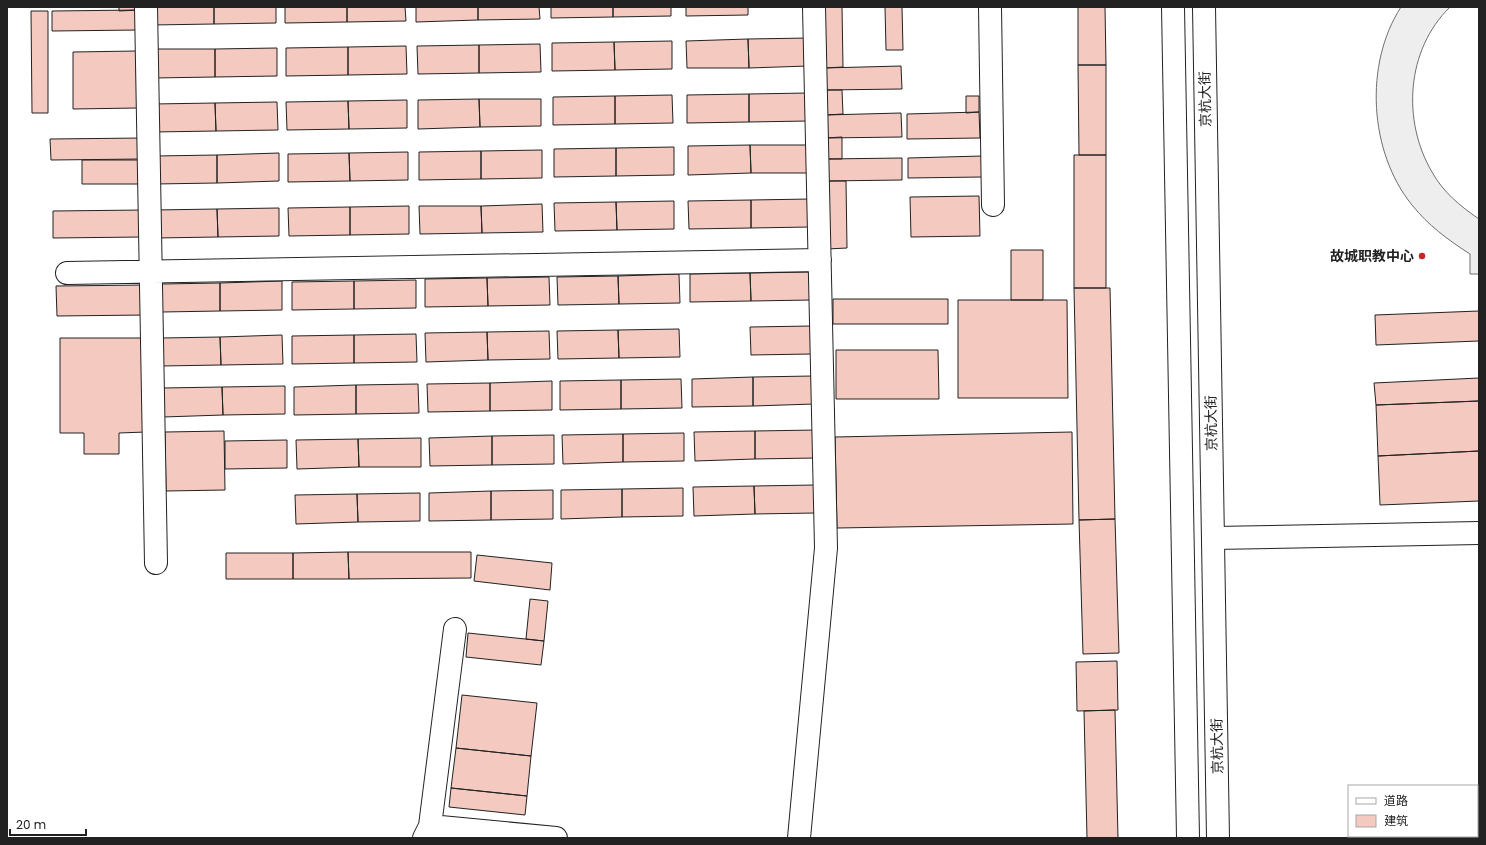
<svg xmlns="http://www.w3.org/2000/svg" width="1486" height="845" font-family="Poppins,'Noto Sans SC',sans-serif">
<rect width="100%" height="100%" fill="#fff"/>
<path fill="#eee" stroke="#6f6f6f" d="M1401 7H1450C1406 50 1402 121 1432 172 1443 192 1460 206 1479 219V274H1470V254C1448 240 1428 225 1412 205 1369 152 1364 64 1401 7Z"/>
<path fill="#f3c9c0" stroke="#222" d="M119 7H139V10L119 11Z
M152 7H214V24L152 25Z
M214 7H276V23L214 24Z
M285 7H347V22L285 23Z
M347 7H405L406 21 347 22Z
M416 7H478V20L416 22Z
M478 7H539L540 19 478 20Z
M551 7H613V17L551 18Z
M613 7H671V16L613 17Z
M686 7H748V15L686 16Z
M823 7H842L843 67 824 68Z
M885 7H902L903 50H886Z
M1078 7H1105L1106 65H1078Z
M139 10V30L52 31V11Z
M31 11H48V113H32Z
M808 38V66L749 68 748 39Z
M748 39 749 68H687L686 41Z
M672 41V69L615 70 614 42Z
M614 42 615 70 552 71V43Z
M540 44 541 72 479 73V45Z
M479 45V73L418 74 417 46Z
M406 46 407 74 348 75V47Z
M348 47V75L286 76V48Z
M277 48V76L215 77V49Z
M153 49H215V77L153 78Z
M136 51 137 108 73 109V52Z
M1078 65H1106V155H1079Z
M901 66 902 89 825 90 824 68Z
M825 90H842L843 114 825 115Z
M808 93V121L749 122V94Z
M749 94V122L687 123V95Z
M672 95 673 123 615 124V96Z
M615 96V124L553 125V97Z
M966 96H979V112L966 113Z
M479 99 480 127 418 129V100Z
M479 99H541V126L480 127Z
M407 100V128L349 129 348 101Z
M348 101 349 129 287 130 286 102Z
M277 102 278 130 216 131 215 103Z
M215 103 216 131 154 132 153 104Z
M979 112 980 138 907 139V114Z
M901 113 902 137 825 138V115Z
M842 137V159H826L825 138Z
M142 138V159L51 160 50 139Z
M750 145H809L810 173H751Z
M750 145 751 173 688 175V146Z
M674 147V175L616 176V148Z
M616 148V176L554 177V149Z
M542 150V178L481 179V151Z
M481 151V179L419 180V152Z
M408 152V180L350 181 349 153Z
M279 153V181L217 183V155Z
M349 153 350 181 288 182V154Z
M217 155V183L155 184V156Z
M1074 155H1106V288H1074Z
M982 156V177L908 178V158Z
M902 158V180L826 181V159Z
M82 160H142V184H82Z
M826 181H846L847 248 827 249Z
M979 196 980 236 911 237 910 197Z
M810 199V227L751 228V200Z
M751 200V228L689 229 688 201Z
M674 201V229L617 230 616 202Z
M616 202 617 230 555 231 554 203Z
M542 204 543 232 482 233 481 206Z
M409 206V234L350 235V207Z
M419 206H481L482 233 420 234Z
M350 207V235L289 236 288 208Z
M279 208V236L218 237 217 209Z
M217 209 218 237 156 238 155 210Z
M143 210V237L53 238V211Z
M1011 250H1043V300H1011Z
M811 272 812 300 751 301 750 273Z
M750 273 751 301 690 302V274Z
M679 274 680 303 619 304 618 276Z
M618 276 619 304 558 305 557 277Z
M549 277 550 305 488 306 487 278Z
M487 278 488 306 425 307V279Z
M416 280V308L354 309V281Z
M282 281V310L220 311V283Z
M354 281V309L292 310V282Z
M220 283V311L162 312V284Z
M146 285V315L57 316 56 286Z
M1074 288H1110L1115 519 1079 520Z
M833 299H948V324H833Z
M958 300H1067L1068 398H958Z
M1479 311V341L1376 345 1375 315Z
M811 326 812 354 751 355 750 327Z
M679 329 680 357 619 358 618 330Z
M618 330 619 358 558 359 557 331Z
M549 331 550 359 488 360 487 332Z
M487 332 488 360 426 362 425 333Z
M416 334 417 362 354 363V335Z
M282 335 283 364 221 365 220 337Z
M354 335V363L292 364V336Z
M220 337 221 365 161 366V338Z
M60 338H146V432L119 433V454H84V433H60Z
M836 350H938L939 399H836Z
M813 376 814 404 753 406V377Z
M753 377V406L692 407V379Z
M1479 378V401L1376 405 1374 383Z
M681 379 682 408 621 409V380Z
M621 380V409L560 410V381Z
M552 381V410L490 411V383Z
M490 383V411L428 412 427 384Z
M418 384 419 413 356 414V385Z
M356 385V414L294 415V387Z
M285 386V414L223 415 222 387Z
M222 387 223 415 163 417V388Z
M1479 401V451L1378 456 1376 405Z
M816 430V458L755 459V431Z
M224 431 225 490 166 491 165 432Z
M755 431V459L695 461 694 432Z
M1072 432 1073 524 837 528 835 437Z
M684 433V461L623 462V434Z
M623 434V462L563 464 562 435Z
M554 435V464L492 465V436Z
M492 436V465L430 466 429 438Z
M421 438V467H359L358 439Z
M358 439 359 467 297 469 296 440Z
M287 440V468L225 469V441Z
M1479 451V501L1380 505 1378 456Z
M815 485V513L755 514 754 486Z
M754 486 755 514 694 516 693 487Z
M683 488V516L622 517V489Z
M622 489V517L561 519V490Z
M553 490V519L491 520V491Z
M491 491V520L429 521V493Z
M420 493V521L358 522 357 494Z
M357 494 358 522 296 524 295 495Z
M1115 519 1119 653 1083 654 1079 520Z
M348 552H471V578L349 579Z
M348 552 349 579H293V553Z
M226 553H293V579H226Z
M477 555 552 563 550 590 474 581Z
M530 599 548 601 544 641 526 639Z
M468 633 544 641 541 665 466 657Z
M1117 661 1118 710 1077 711 1076 662Z
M462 695 537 703 531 756 456 748Z
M1115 710 1118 838H1087L1084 711Z
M456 748 531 756 527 796 451 788Z
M451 788 527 796 525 815 449 807Z"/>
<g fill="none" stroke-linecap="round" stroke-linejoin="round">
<g stroke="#222" stroke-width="24">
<path id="minor" d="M146 7 156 563
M990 7 993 205
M67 273 820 260
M1213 538 1479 533
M430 826 556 838
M424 838 430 826 455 629
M799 838 826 548 814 7"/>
</g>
<g stroke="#222" stroke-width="24">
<path id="major" d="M1173 7 1188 838
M1204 7 1218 838"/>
</g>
<use href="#minor" stroke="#fff" stroke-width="22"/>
<use href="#major" stroke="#fff" stroke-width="22"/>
</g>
<circle fill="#c62828" stroke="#fff" stroke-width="1.5" cx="1422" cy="256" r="4"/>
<g text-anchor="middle" stroke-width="3" stroke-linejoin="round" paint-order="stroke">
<g font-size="14" fill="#222" stroke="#fff">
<text transform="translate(1205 99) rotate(-91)" y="5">京杭大街</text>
<text transform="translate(1211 423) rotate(-91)" y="5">京杭大街</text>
<text transform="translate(1217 746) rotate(-91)" y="5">京杭大街</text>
</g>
<g font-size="14" font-weight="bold" fill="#222" stroke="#fff" text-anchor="end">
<text x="1414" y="261">故城职教中心</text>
</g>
</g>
<rect width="1486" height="845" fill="none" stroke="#222222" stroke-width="16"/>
<rect x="1348" y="785" width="130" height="52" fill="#ffffff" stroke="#a7a7a7"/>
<rect x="1356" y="798" width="20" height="6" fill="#ffffff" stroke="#a7a7a7"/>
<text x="1384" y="805" font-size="12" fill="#222222">道路</text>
<rect x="1356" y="815" width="20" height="12" fill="#f3c9c0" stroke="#a7a7a7"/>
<text x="1384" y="825" font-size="12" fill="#222222">建筑</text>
<path d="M10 829v6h76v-6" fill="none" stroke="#222222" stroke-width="2"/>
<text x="16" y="829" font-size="12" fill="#222222" stroke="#ffffff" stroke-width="3" paint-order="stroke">20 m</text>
</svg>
